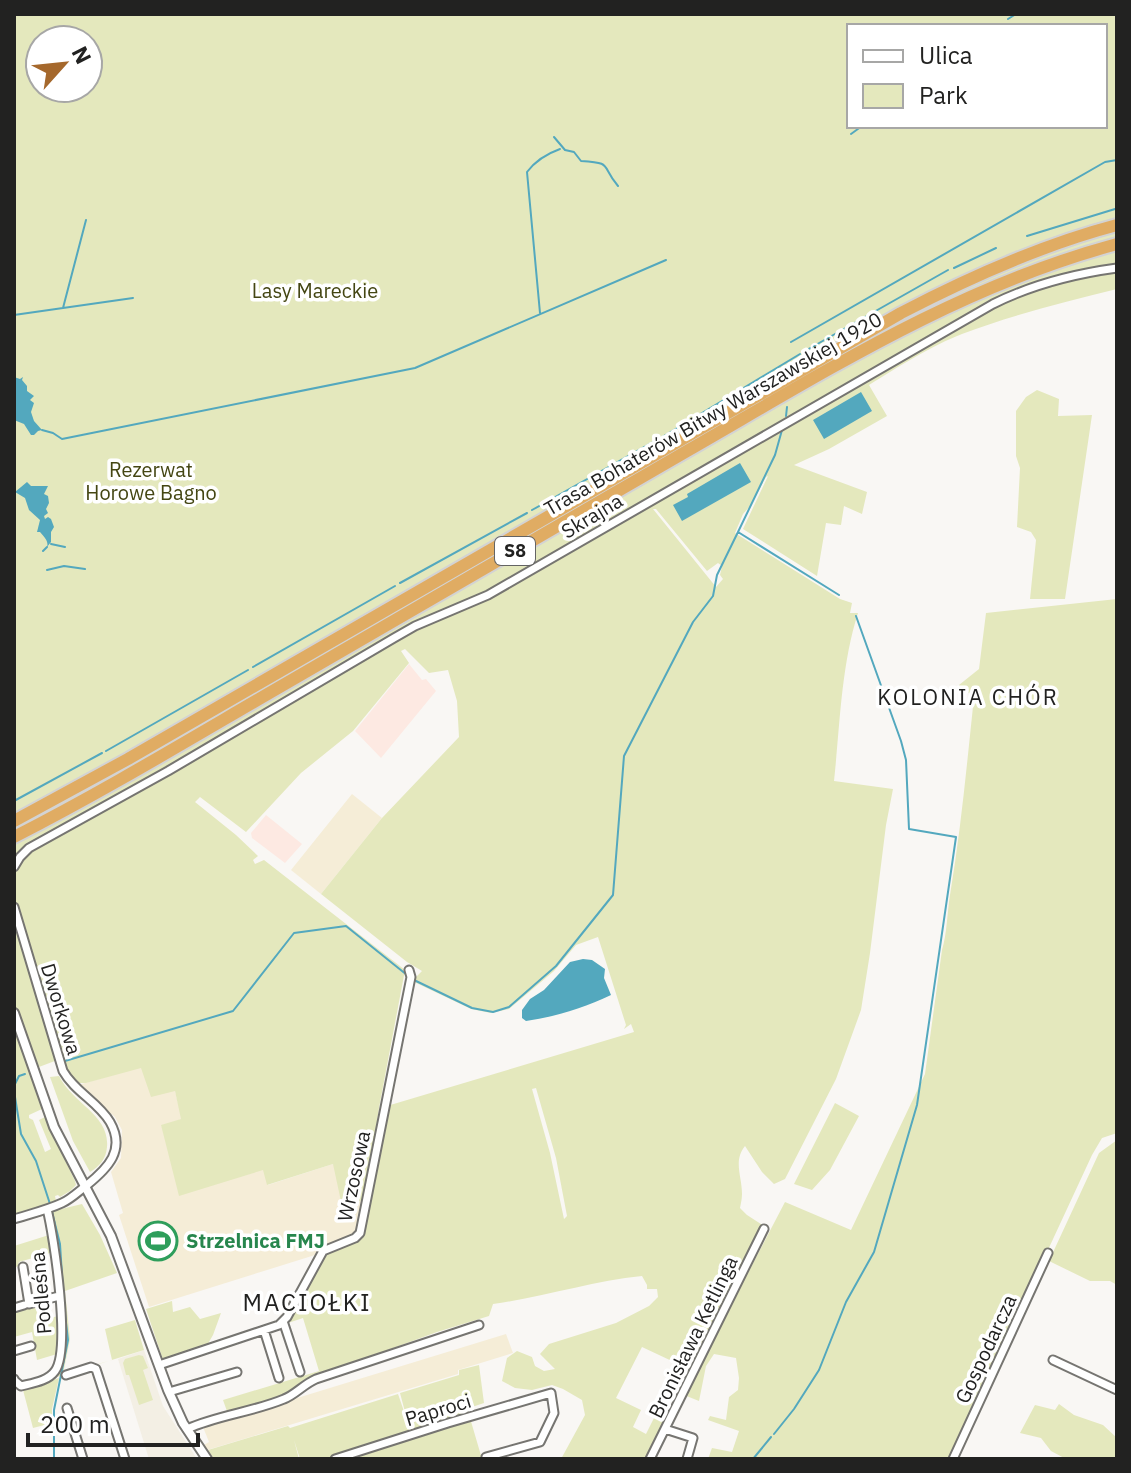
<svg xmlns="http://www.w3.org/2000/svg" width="1131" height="1473" font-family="'IBM Plex Sans',sans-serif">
<rect width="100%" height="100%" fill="#f9f7f4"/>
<path fill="#fde9e2" d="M409 664 422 680 426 679 436 691 381 758 355 731Z
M266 815 302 844 285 863 252 838 251 833Z"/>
<path fill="#f5edd7" d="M352 794 382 818 321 894 291 870Z
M141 1067 175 1091 182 1119 161 1126 264 1170 268 1185 333 1164 363 1200 357 1232 352 1237 319 1248 315 1255 149 1307 119 1215 123 1213 111 1172 121 1158 122 1130 115 1117 78 1085Z
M506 1334 513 1353 458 1370V1374L207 1450 204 1445 209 1442 203 1427Z"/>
<path fill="#f3efe4" d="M144 1350 163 1406 197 1459H149L118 1359Z"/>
<path fill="#e4e8bd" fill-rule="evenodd" d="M14 14H1117V289C1065 302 1012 315 962 334 933 345 896 368 869 385L887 416 829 449 794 465 867 492 862 514 844 506 841 525 826 523 817 576 743 529 768 476 766 477 751 505 743 514 735 533 840 599 852 603 850 613H858C841 666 840 726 834 781L893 789 886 825 870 953 861 1010 836 1079 785 1179 774 1184 762 1172 745 1146C733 1161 742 1176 742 1194 742 1198 741 1203 740 1208L747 1215 764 1226 691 1370 642 1347 616 1398 641 1410 633 1427 646 1434 655 1416 666 1421 646 1459H561L585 1415 582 1400 563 1389 552 1385 532 1390 515 1388 502 1381 507 1358 517 1351 532 1357 535 1366 544 1371 555 1369 540 1354 549 1344 616 1323 649 1306 658 1297 657 1289H647V1285L642 1276C592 1281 544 1297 493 1304L489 1316 437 1332 306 1380 287 1397 228 1414 223 1400 319 1371 303 1318 288 1323 325 1254 355 1238 365 1205 363 1200 342 1206 333 1164 267 1185 263 1170 179 1196 161 1125 181 1119 175 1091 151 1097 141 1068 86 1083H73L64 1065 68 1056 31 1070 42 1109 29 1115V1118L33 1120 45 1152 51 1149 39 1120 45 1117 75 1181 76 1185 70 1191 60 1197 58 1195 55 1196 56 1201 51 1204 53 1211 82 1204 100 1235 117 1273 65 1291 70 1339 63 1374 112 1360 105 1329 135 1320 144 1350 57 1377 64 1345 54 1233 43 1209 14 1217ZM849 26H1105V126H849ZM40 40H88V88H40ZM653 509H656L707 571 718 563 722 566 720 575 723 579 716 587ZM405 649 429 673 448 670 457 701 459 737 382 818 321 894 407 962 422 971 412 981 471 1009 491 1013 509 1009 554 971 576 945 598 937 626 1025 624 1029 631 1024 634 1032 387 1106 376 1172 366 1195 379 1108 405 970 264 860 255 864 253 860 258 856 236 835 195 802 200 797 246 832 301 773 353 731 409 663 401 651ZM536 1088 556 1158 567 1216 564 1219 550 1153 532 1089Z
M1037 390 1059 399 1058 416 1092 415 1065 599H1030L1036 540 1031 532 1017 527 1020 468 1016 456V411L1026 397Z
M1117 599V1133L1102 1138 1092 1155 951 1459H708L712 1448 732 1452 739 1431 708 1420 710 1416 726 1420 729 1397 738 1390 739 1378 736 1358 714 1354 706 1366 699 1401 684 1395 785 1202 851 1230 925 1074 942 950C947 933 947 914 950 895 961 829 967 763 974 697L965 690H958L959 685 979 669 986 613Z
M59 1076C73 1104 110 1115 107 1147 106 1159 100 1166 90 1172L73 1141 50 1077Z
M835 1103 859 1116 830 1170 812 1190 794 1184Z
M1117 1140V1285L1110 1281H1090L1049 1261 1099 1153Z
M49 1235 50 1253 19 1262 18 1266 14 1268V1246Z
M172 1301 173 1312 190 1307 200 1319 221 1313 213 1335 206 1347 163 1360 146 1309Z
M35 1305 39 1321 58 1316 59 1344 57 1354 37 1360 32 1332 14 1337V1312Z
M139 1355 143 1356 148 1368 143 1370 153 1400 139 1405 129 1375H126L123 1363 125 1359Z
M479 1365 484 1403 469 1408 467 1413 410 1430 327 1459H300L294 1440 299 1459H214L208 1450 288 1426 290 1428 398 1394 408 1423 400 1393 459 1375V1370Z
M59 1378 52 1409V1423L33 1428 23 1390Z
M1059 1404 1074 1415 1103 1425 1117 1438V1459H1066L1051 1451 1041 1438 1020 1433 1035 1405 1055 1410Z
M470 1418 482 1459H356L355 1456Z"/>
<path fill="#53a8be" d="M14 377 20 379 23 377 22 380 27 386V391L34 396 30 400 34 403 31 412 34 421 42 430 38 431 34 435H31L24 424 14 420Z
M861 392 872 411 824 439 813 420Z
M740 463 751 482 682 521 673 505 688 497 687 494Z
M27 482 31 486H48L44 494 48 496 49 503 46 509 48 513 44 516 45 519 48 517 51 519 54 527 51 532V542L47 547C49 541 44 537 40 532H37L40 520 29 510 25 498 15 492Z
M583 959 592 960 605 969 604 978 611 995C584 1008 555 1017 526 1021L522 1018V1010L530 999 544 990 570 962Z"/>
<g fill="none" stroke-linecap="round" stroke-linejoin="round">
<path stroke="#53a8be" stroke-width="2" d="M1008 19 1016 14
M1000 26 1001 25
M851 134 862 126
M554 137 565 150 574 152 581 161C614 163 600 165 618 186
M1027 236 1115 209
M954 268 996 248
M63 308 86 220
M540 313 527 172C536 160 546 154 560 149
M14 315 133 298
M791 342 1105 162 1117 160
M805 351 948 270
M786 416 787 407
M42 430 53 433 62 439 415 368 666 260
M782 430 775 455 738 532 839 595
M659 439 800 354
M532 510 653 442
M51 544 65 547
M43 551 47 547
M47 570 64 566 85 569
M400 583 527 513
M253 667 395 586
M106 751 248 670
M14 801 102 753
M414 980 472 1008 493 1012 509 1007 556 966 613 895 624 756 693 622 713 596 717 575 738 532
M65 1061 233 1011 294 933 346 926 407 975
M25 1074 19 1076 15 1084V1097L21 1134 36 1161 50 1204
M52 1212 60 1244 64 1307
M774 1434 794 1409 819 1370 846 1302 874 1252 917 1105 956 837 909 829 906 760 901 741 856 616
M54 1459V1410L68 1340 65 1314
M753 1459 771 1437"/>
<g stroke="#767571" stroke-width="11">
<path id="minor" d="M14 867 20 857 29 848 168 771 394 638 415 626 488 595 993 304C1033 284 1073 274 1117 268
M14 907 63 1071C75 1092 98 1102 110 1122 126 1150 108 1168 87 1185 79 1191 71 1199 62 1203 47 1210 30 1214 14 1219
M23 1267 29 1304 59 1296
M14 1308 24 1305
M283 1321 300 1372
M264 1330 279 1378
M14 1351 31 1346
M1053 1360 1117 1390
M159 1365 279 1325 287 1317 323 1251 355 1238 360 1233 411 977 409 970
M66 1375 91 1367 96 1369 125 1459
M14 1379 15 1381 21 1386C33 1383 48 1381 55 1371 71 1349 54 1237 47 1209
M169 1392 237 1372
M67 1408 83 1459
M187 1429C218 1415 253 1412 284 1399 295 1395 304 1384 316 1379L479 1325
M665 1429 693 1438 687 1459
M335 1459 448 1423 551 1393 554 1413 540 1442 486 1457
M650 1459 764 1229
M953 1459 1048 1253"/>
</g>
<g stroke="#767571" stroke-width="12">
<path id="tertiary" d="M14 1013 54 1127 111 1236 168 1390 183 1423 207 1459"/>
</g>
<g stroke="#d3d3d3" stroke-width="16">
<path id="motorway" d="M14 821 128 759 901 313C970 277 1041 245 1117 225
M14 837C104 791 190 739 278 688 414 609 551 530 687 451 828 370 958 287 1117 244"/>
</g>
<use href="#minor" stroke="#fff" stroke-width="7"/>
<use href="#tertiary" stroke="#fff" stroke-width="8"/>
<use href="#motorway" stroke="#e0ac63" stroke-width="12"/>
</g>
<defs>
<g id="stadium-ring" transform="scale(2)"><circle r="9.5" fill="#fff" stroke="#2e9e5b" stroke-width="1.5"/><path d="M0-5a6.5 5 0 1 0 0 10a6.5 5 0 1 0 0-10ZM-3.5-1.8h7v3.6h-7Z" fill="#2e9e5b"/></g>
</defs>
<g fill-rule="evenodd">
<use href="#stadium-ring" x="158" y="1241"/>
</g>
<g text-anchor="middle" stroke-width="7" stroke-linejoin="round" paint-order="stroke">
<rect fill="#fff" stroke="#646464" stroke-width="2" x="495" y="537" width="40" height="28" rx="6"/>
<g font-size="18" font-weight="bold" fill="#222221">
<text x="515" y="557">S8</text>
</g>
<g font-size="20" fill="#444613" stroke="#fff">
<text x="315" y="298">Lasy Mareckie</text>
<text x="151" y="477">Rezerwat<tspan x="151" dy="23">Horowe Bagno</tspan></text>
</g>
<g font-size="20" fill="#222221" stroke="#fff">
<text transform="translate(713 414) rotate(-30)" y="7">Trasa Bohaterów Bitwy Warszawskiej 1920</text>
<text transform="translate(592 516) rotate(-31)" y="7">Skrajna</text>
<text transform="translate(61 1009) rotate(73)" y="7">Dworkowa</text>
<text transform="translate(354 1176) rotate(-78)" y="7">Wrzosowa</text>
<text transform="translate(41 1293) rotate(-95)" y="7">Podleśna</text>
<text transform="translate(693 1337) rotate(-64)" y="7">Bronisława Ketlinga</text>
<text transform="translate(986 1349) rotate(-65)" y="7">Gospodarcza</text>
<text transform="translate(438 1410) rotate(-17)" y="7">Paproci</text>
</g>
<g font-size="20" font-weight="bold" fill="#27864d" stroke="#fff" text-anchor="start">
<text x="186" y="1248">Strzelnica FMJ</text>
</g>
<g font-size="22" letter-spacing="2" fill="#222221" stroke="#fff">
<text x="968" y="705">KOLONIA CHÓR</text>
</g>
<g font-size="24" letter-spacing="2" fill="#222221" stroke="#fff">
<text x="307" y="1311">MACIOŁKI</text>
</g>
</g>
<rect width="1131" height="1473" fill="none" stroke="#222221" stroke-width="32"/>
<rect x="847" y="24" width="260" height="104" fill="#ffffff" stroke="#a7a7a6" stroke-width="2"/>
<rect x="863" y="50" width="40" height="12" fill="#ffffff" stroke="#a7a7a6" stroke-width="2"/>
<text x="919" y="64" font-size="24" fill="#222221">Ulica</text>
<rect x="863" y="84" width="40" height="24" fill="#e4e8bd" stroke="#a7a7a6" stroke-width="2"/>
<text x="919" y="104" font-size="24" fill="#222221">Park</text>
<g transform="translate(64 64) rotate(63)"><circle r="38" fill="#ffffff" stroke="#a7a7a6" stroke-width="2"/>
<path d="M0-6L14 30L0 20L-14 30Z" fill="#a5682c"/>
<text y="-12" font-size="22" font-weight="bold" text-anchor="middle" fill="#222221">N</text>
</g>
<path d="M28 1433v12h170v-12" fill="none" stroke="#222221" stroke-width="4"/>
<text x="40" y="1433" font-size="24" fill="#222221" stroke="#ffffff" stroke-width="6" paint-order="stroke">200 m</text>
</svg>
